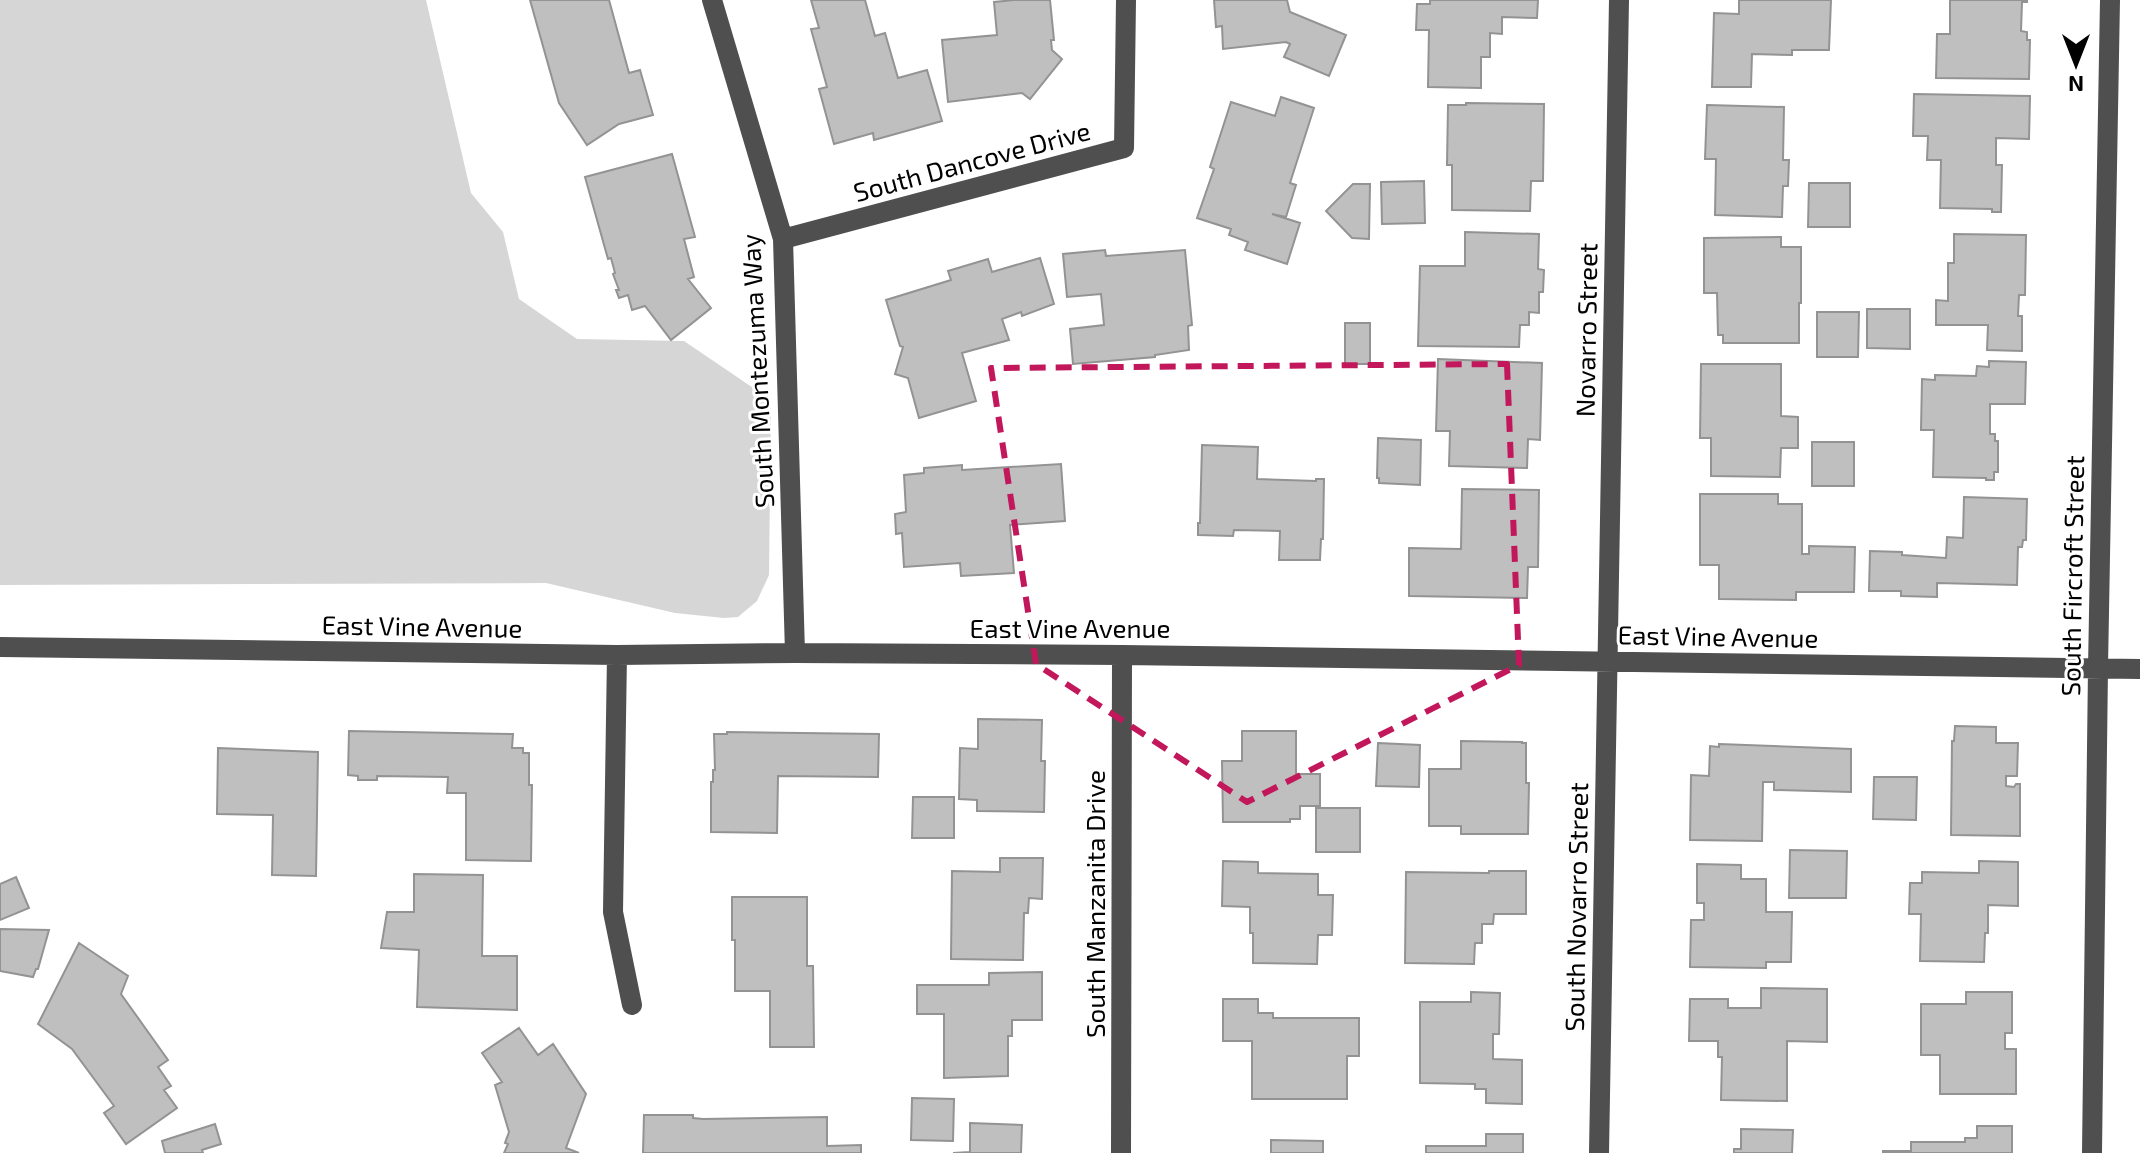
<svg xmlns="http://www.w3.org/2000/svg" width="2140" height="1153" font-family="'Exo 2',sans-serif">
<rect width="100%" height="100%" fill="#fff"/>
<path fill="#d6d6d6" d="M0 0H426L471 193 503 232 519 299 577 339 684 341 771 400 769 575 757 601 738 617 724 618 675 613 546 583 0 585Z"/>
<path fill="#bfbfbf" stroke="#939393" stroke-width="2" d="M530 0H609L629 73 640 70 653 115 619 124 587 145 559 103Z
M811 0H865L875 36 885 33 898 78 927 70 942 121 874 140 873 133 834 144 819 89 827 87 811 29 819 28Z
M1014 0H1050L1054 40H1051L1052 50 1062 59 1030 99 1022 93 948 102 942 40 997 35 994 2Z
M1214 0H1287L1290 12 1346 35 1329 76 1284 57 1290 44 1286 42 1223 49 1222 26 1216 27Z
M1430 0H1538L1537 18 1502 17V34L1490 33V57H1481V88L1428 87 1429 30H1416L1417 4H1430Z
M1739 0H1831L1829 50H1792V55L1752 54 1751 87H1712L1714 13 1739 14Z
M1950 0H2027V2H2022L2021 31 2027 32V40H2030L2029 79 1936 78 1937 34H1950Z
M1914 94 2030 96 2029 139 1996 138V165H2002L2001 212H1992V209L1940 208 1941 160H1927L1928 136H1913Z
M1281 97 1314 108 1290 183 1296 185 1286 217 1272 214 1300 223 1287 264 1245 250 1248 242 1229 235 1231 229 1197 218 1214 169 1210 167 1231 102 1275 116Z
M1466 103 1544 104 1543 181H1531L1530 211 1452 210V165H1447L1448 105H1466Z
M1707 105 1784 107 1783 160H1789L1788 186H1783L1782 217 1715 215 1716 159H1705Z
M672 154 695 237 684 239 694 277 688 279 711 308 671 340 645 306 632 310 628 295 619 298 616 290H619L613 274 615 273 611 258 608 259 585 177Z
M1424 181 1425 223 1382 224 1381 182Z
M1809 183H1850V227H1808Z
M1353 184H1370L1369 239 1352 238 1326 211Z
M1465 232 1539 234 1538 269 1544 270 1543 292H1539V313L1529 312V325H1520L1519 347 1418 346 1420 266H1465Z
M1954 234 2026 235 2025 295H2019L2018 316H2022V351L1987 350 1988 325H1936V300L1948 301V263H1954Z
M1781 237V247H1801V303H1799V343H1723V335H1718L1717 293H1704V238Z
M1105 250 1106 256 1185 250 1192 325 1188 326 1189 350 1155 355V357L1073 364 1070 329 1104 325 1101 294 1067 297 1063 254Z
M1040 258 1054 304 1022 316 1021 312 1002 319 1009 340 962 353 976 401 919 418 908 378 895 374 903 347 900 346 886 300 951 280 948 271 988 259 992 272Z
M1867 309H1910V349L1867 348Z
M1817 312H1859L1858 357H1817Z
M1345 323H1370V364H1345Z
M1438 359 1542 363 1540 440 1528 439 1527 468 1449 466 1450 431H1436Z
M1989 361 2026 362 2025 404H1990V434H1995V441H1998V472H1994V480H1986V478L1933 477 1934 430H1921L1922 379 1935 380V375L1976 376 1977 366 1989 367Z
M1701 364H1781V416L1798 417V448H1781L1780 477 1711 476V438H1700Z
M1378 438 1421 440 1420 485 1379 483V478H1377Z
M1812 442H1854V486H1812Z
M1202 445 1258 447 1257 479 1316 481V479H1324L1323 539H1321L1320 560H1279L1280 531 1234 530 1233 536 1198 535V523H1200Z
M1061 464 1065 521 1010 525 1014 573 961 576 960 563 904 567 902 533 896 534 895 514 906 512 904 475 924 473V468L962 465V470Z
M1462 489 1539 490 1538 567H1528L1527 598 1409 596V548L1461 549Z
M1700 494H1778V504H1802V554H1809V546L1855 547 1854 592H1796V600L1719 599V565H1700Z
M1964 497 2027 499 2026 540H2023L2022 547H2018L2017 585 1937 583V597L1901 596V591H1869L1870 551 1902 552V555L1946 558 1947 537 1963 538Z
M978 719 1042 720 1041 761H1045L1044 812 977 811V800L959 799 960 748 978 749Z
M1955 726 1996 727V743H2018L2017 776H2006V786L2014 787 2016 784H2020V836L1951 835 1952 741H1954Z
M349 731 513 734 512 748H523V753H529V785H532L531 861 466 860V793H447L448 777 377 776V780H358V776L348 775Z
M1242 731H1296V774H1320V806H1300V819H1290V822H1223L1222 761H1242Z
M727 732 879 734 878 777 778 776 777 833 711 832V782H713V770H715L714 734H727Z
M1461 741 1522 742V743H1526V783H1529L1528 834H1461V826H1429V769H1461Z
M1378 743 1420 745 1419 787 1376 786Z
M1719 744 1851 749V792L1774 790V782H1763L1762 841 1690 840 1691 775 1709 776 1710 746 1719 747Z
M218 748 318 752 316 876 272 875 273 815 217 814Z
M1874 777H1917L1916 820 1873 819Z
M913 797H954V838H912Z
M1316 808H1360V852H1316Z
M1790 850 1847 851 1846 898H1789Z
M1000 858H1043L1042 899 1029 898 1028 913H1024L1023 960 951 959 952 871 1000 872Z
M1223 861 1258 862V873L1318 874V895H1333L1332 935H1318L1317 964 1253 963V933H1250V907L1222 906Z
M1979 861 2018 862V906L1988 905V933H1985L1984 962 1920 961 1921 914H1909L1910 883H1922V872L1979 873Z
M1697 864 1741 865V879H1766V912H1792L1791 962H1766V968L1690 967 1691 920H1704V903H1697Z
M1489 871H1526V914H1494L1493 924H1482V943H1475L1474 964 1405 963 1406 872 1489 873Z
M414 874 483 875 482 956H517V1010L417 1007 419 950 381 948 387 912H414Z
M16 877 29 908 0 920V884Z
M732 897H807V966H813L814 1047H770V991H735V940H732Z
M0 929 49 930 38 969H36L33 977 0 971Z
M79 943 128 976 121 994 168 1060 158 1067 171 1086 164 1090 177 1108 126 1144 104 1113 114 1106 72 1049 38 1024Z
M1042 972V1020H1012V1036H1008V1076L944 1078V1014H917V985H989V973Z
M1761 988 1827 989V1042L1787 1041V1101L1721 1100 1722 1057H1718V1041H1689L1690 999H1728V1008H1761Z
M1471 992 1500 993 1499 1034H1493V1059L1522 1060V1104L1486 1103V1089H1475V1084L1420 1083V1002H1471Z
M1966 992H2012V1033H2005V1049H2016V1094H1940V1055H1921V1004H1966Z
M1223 999H1258V1013H1273V1018H1359V1056H1347V1099H1252V1041H1223Z
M519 1028 538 1055 553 1044 586 1094 566 1148 579 1153H504L508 1144 505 1143 509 1132 495 1085 502 1082 482 1053Z
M912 1098 954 1099 953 1141 911 1140Z
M644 1115H693V1118L703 1119 827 1117V1146L861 1145V1153H643Z
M970 1123 1022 1125 1021 1153H953L970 1152Z
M215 1124 221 1144 202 1150 203 1153H165L162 1141Z
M1977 1126H2012V1153H1883V1151H1911V1142H1965V1138H1977Z
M1741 1129 1793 1130 1792 1153H1734V1149H1741Z
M1486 1134H1523V1153H1426V1146H1486Z
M1271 1140 1323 1141V1153H1271Z"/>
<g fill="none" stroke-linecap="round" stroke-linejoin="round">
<path stroke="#4f4f4f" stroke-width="20" d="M712 0 783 239 795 653
M783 239 1124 148 1126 0
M0 647 617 655 795 653 1122 655 2140 669
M617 655 613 912 632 1005
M1121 1153 1122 655
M1599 1153 1619 0
M2092 1153 2098 668 2110 0"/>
</g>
<path fill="none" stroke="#c2185b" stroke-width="6" stroke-dasharray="16 10" stroke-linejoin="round" d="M1507 364 1519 665 1247 802 1036 664 991 368Z"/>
<g text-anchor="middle" stroke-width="6" stroke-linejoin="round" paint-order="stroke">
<g font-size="26" fill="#000" stroke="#fff">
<text transform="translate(972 162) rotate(-15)" y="9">South Dancove Drive</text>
<text transform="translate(1587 330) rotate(-89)" y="9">Novarro Street</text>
<text transform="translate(758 371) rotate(-93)" y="9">South Montezuma Way</text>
<text transform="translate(2073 576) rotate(-89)" y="9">South Fircroft Street</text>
<text transform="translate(422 627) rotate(1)" y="9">East Vine Avenue</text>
<text x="1070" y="638">East Vine Avenue</text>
<text transform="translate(1718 637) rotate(1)" y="9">East Vine Avenue</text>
<text transform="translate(1096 904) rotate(-90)" y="9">South Manzanita Drive</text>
<text transform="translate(1577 907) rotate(-89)" y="9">South Novarro Street</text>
</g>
</g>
<g transform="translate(2076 64) rotate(180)" stroke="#ffffff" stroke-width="6" paint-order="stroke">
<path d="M0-6L14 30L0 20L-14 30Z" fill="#000000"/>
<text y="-12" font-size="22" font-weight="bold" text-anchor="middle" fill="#000000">N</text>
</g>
</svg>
